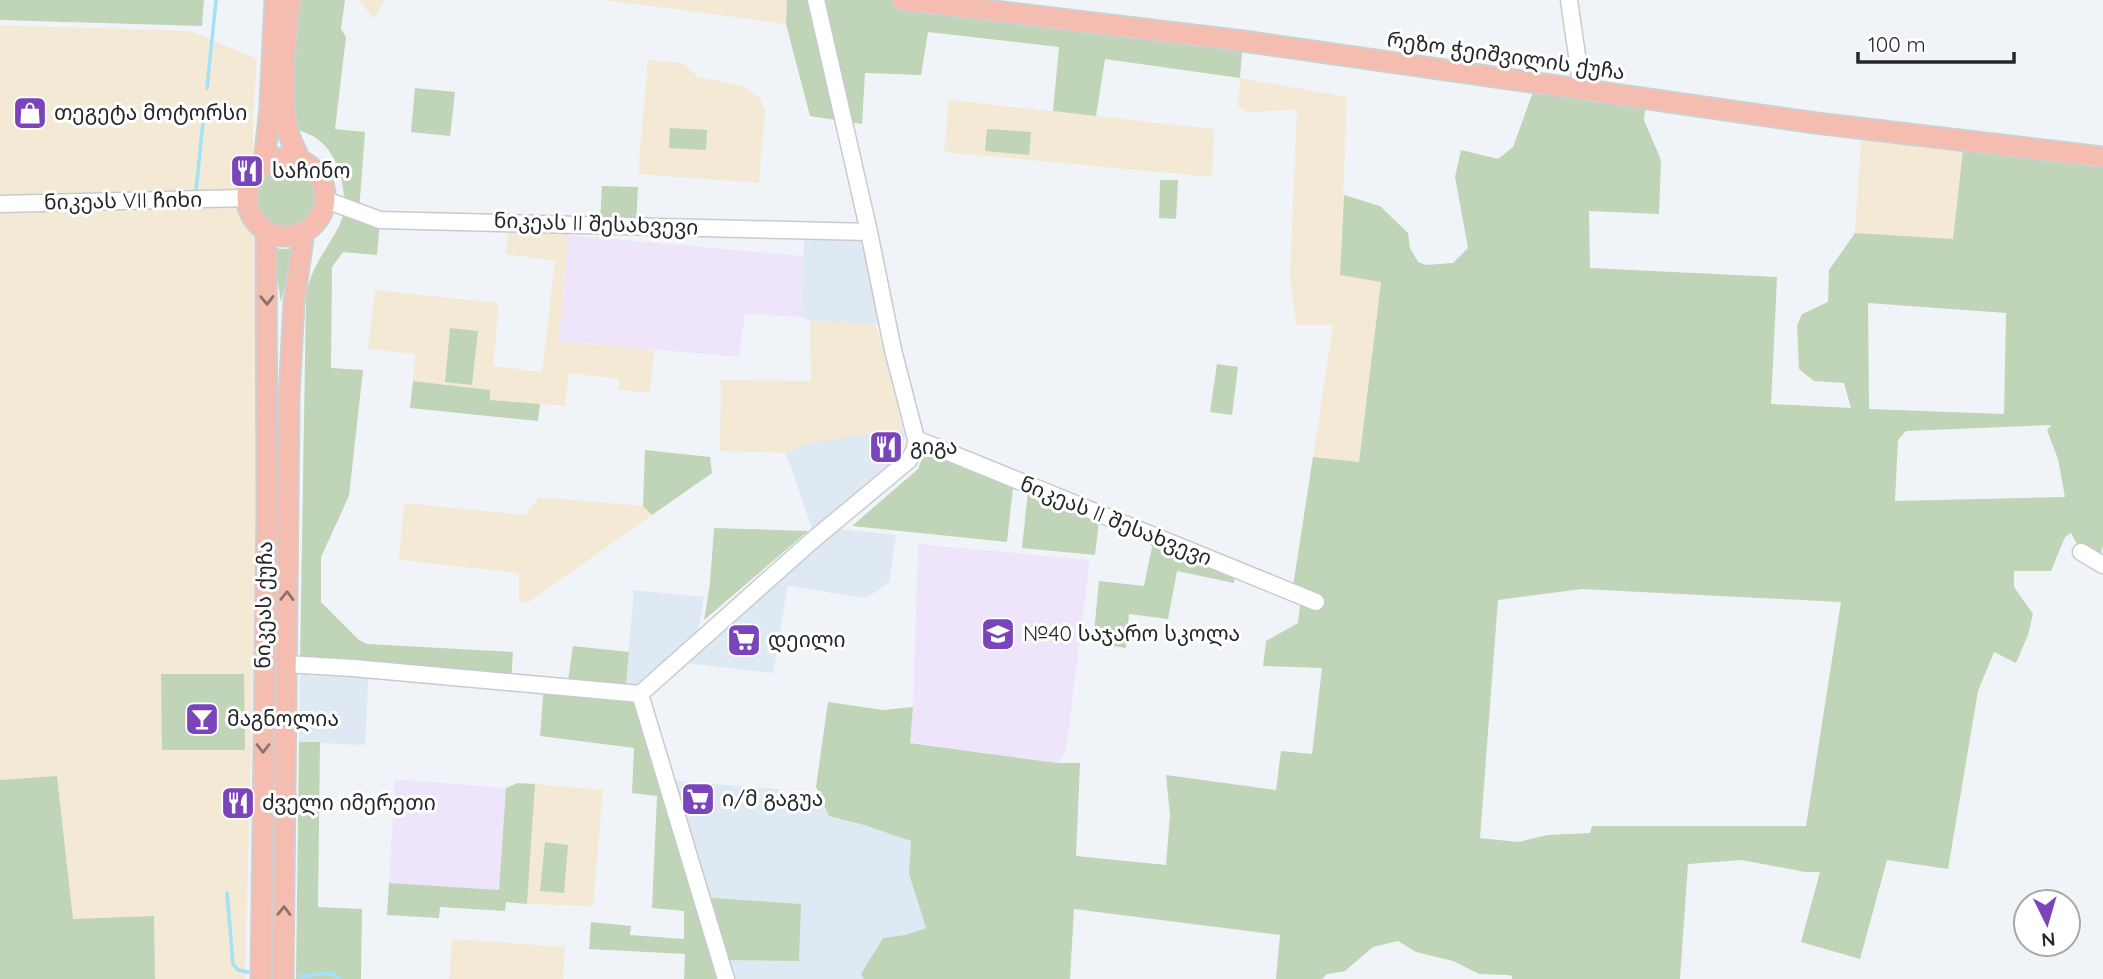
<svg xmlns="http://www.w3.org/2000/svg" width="2103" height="979" font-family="Quicksand,'Noto Sans Georgian',sans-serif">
<rect width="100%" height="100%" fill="#f0f4f8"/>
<path fill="#dfe9f3" d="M869 232 887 324 810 321 801 317 804 241Z
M903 429 905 438 903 447 898 458 812 529 786 453 808 443Z
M829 528 896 535 889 582 867 598 788 586 773 673 676 662 640 694 625 692 634 590 704 597 696 643Z
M300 665 369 669 365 745 299 742Z
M666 780 778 789 794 808 820 796 829 816 864 825 911 841 909 874 926 928 905 935 883 938 861 974 864 979H726L720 960 801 904 701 897Z"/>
<path fill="#f3e9d4" d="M359 0H385L374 19Z
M601 0H787L786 24 690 11Z
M0 25 191 31 257 59 253 112 256 555 245 979H155L154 916 73 919 57 776 0 780Z
M648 60 683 63 698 77 743 86 759 97 765 110 759 183 638 174Z
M1240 78 1347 97 1340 275 1381 281 1359 462 1313 457 1333 325H1296L1290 276 1297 110 1247 112 1238 106Z
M949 100 1214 129 1212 177 944 152Z
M1862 128 1964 141 1953 239 1855 233Z
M509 222 572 223 568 235 559 341 654 350 650 393 619 390V379L569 373 565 406 489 400 490 390 413 381 415 354 368 349 375 290 499 303 493 366 542 372 555 261 506 254Z
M810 321 876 324 903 429 808 443 786 453 720 451 721 380 811 381Z
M539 497 643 506 652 515 529 602H519V573L399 560 404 503 525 515Z
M535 784 603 790 593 906 527 904Z
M452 939 565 947 563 979H449Z"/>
<path fill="#eee5fb" d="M568 235 803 256 801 317 745 314 739 357 559 341Z
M918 544 1090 560 1066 752 1057 763 909 742 913 707Z
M395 779 506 788 499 890 389 883Z"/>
<path fill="#c0d4b7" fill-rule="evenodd" d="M0 0H204L202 26 0 20Z
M290 0H345L341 29 346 37 335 129 365 132 359 212 380 220 377 255 343 252 332 267 331 368 363 370 349 496 321 557V602L359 640 367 644 513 652 511 682 300 665 306 298C310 266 327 251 340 224 350 202 341 159 322 143 314 135 304 132 293 128Z
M787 0H903L1243 41 1240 78 1105 59 1096 116 1053 111 1059 47 928 32 921 75 865 73 862 124 810 116 786 24Z
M1536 84 1646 98 1644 120 1661 160 1659 214 1589 211 1590 268 1777 277 1771 404 1851 408 1844 383 1814 381 1799 369 1797 326 1802 314 1828 302 1829 270 1855 233 1953 239 1964 141 2103 157V546L2098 562 2081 552 2071 533 2065 537 2051 571H2014V587L2033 614 2028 635 2016 663 1994 652 1978 691 1948 869 1887 860 1860 959 1801 942 1820 872H1805L1742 860 1688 864 1680 979H1512V976L1508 975 1479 974 1453 961 1416 952 1398 941 1373 947 1345 971 1327 974 1322 979H1276L1280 935 1074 909 1070 979H864L861 974 883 938 905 935 926 928 909 874 911 841 864 825 829 816 816 787 828 702 883 710 913 707 910 743 1057 763H1080L1076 856 1166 865 1170 815 1166 775 1276 790 1281 751 1312 754 1322 668 1263 666 1266 641 1298 623 1301 597 1292 593 1313 457 1359 462 1381 282 1340 275 1344 195 1380 206 1408 233 1410 248 1418 262 1426 265 1453 263 1468 248 1455 177 1461 150 1498 159 1513 147ZM1868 303 2006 313 2004 414 1869 409ZM2052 425 2047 430 2058 459 2065 497 1895 501 1898 440 1906 431ZM1582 589 1841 602 1806 826H1592L1590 833 1548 835 1518 842 1480 838 1498 600Z
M415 88 455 92 450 136 411 132Z
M670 128 707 130 706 150 669 148Z
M987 129 1031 132 1029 155 985 151Z
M255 198a31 31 0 1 1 62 0a31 31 0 1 1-62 0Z
M1160 180H1178L1176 219 1159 218Z
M602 186 638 187 636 225 600 224Z
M272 246 280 249 298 248 287 277 281 302Z
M450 328 478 331 472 385 445 382Z
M1217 364 1238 367 1232 415 1210 412Z
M413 381 490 390V400L540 404 538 421 410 408Z
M645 450 710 457 712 473 652 515 643 506Z
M925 451 1013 488 1007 542 852 526 918 469Z
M1028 491 1099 520 1095 555 1022 548Z
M714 528 808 531 704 620 710 583Z
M1154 537 1236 570 1234 583 1177 571 1168 619 1129 614 1126 648 1093 643 1099 581 1144 586Z
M573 646 629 652 625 692 640 694 701 897 801 904 799 961 721 960 726 979H684L685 954 589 949 591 922 631 926 630 935 684 939V911L652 908 657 796 632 793 634 748 540 736 544 685 567 687Z
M161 674H244L245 750H162Z
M299 742H320L318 907 362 909 361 979H296Z
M57 776 73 919 154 916 155 979H0V780Z
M518 783 535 784 527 904 506 902 505 911 440 907 439 918 387 915 389 883 499 890 506 788Z
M545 842 568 845 564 893 540 891Z"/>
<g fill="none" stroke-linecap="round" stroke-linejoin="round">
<path stroke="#a2e2f9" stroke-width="3.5" d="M207 88 216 0
M196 191 204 112
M227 893 233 964 238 970 248 972
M299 976C311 976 322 972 334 974L339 979"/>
<g stroke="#c7cbcf" stroke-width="19">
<path id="minor" d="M1569 0 1582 90
M326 200 380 220 869 232
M0 204 246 198
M916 439 1316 602
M2081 552 2103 565
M286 664 353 668 640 694 814 539 909 460 915 449 916 439 893 350 869 232 816 0
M640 694 726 979"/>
</g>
<g stroke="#cfcfcf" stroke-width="23">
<path id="major" d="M290 0C286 38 278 99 289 135 292 144 297 152 300 160
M903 0 1243 41 1816 123 2103 157
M247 197a39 39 0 1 1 78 0a39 39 0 1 1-78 0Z
M264 164 270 107 275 0
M261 979 267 512 266 232
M283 979 289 398 294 302 304 232"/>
</g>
<use href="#minor" stroke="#fff" stroke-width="16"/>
<use href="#major" stroke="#f5bdb0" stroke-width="19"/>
</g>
<defs><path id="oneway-chevron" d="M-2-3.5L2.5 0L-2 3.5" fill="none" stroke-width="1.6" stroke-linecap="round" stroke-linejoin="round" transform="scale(1.75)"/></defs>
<g stroke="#8c726c">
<use href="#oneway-chevron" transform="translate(267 300) rotate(89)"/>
<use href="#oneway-chevron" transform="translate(287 596) rotate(-89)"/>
<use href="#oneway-chevron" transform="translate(263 748) rotate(90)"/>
<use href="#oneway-chevron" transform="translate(284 911) rotate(-89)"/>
</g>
<defs>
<g id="shop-square" transform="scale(1.75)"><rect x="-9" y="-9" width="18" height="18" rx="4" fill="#7a44bb" stroke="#fff"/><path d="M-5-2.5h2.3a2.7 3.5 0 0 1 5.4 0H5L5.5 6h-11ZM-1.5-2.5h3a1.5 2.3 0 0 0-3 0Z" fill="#fff"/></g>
<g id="restaurant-square" transform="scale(1.75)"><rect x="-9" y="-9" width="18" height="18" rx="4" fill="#7a44bb" stroke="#fff"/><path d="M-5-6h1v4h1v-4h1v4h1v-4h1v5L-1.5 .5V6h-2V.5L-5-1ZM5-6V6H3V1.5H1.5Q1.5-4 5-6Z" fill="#fff"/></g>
<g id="school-square" transform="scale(1.75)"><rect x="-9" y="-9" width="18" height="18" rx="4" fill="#7a44bb" stroke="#fff"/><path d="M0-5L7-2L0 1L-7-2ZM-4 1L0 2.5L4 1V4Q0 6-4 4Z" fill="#fff"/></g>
<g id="supermarket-square" transform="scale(1.75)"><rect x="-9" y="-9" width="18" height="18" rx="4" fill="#7a44bb" stroke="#fff"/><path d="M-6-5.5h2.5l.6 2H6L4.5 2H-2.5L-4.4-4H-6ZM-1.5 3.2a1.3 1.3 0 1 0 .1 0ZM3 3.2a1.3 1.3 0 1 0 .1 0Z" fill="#fff"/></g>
<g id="bar-square" transform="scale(1.75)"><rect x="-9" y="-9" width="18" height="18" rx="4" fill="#7a44bb" stroke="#fff"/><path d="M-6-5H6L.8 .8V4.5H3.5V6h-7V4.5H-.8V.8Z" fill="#fff"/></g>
</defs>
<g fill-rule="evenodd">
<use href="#shop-square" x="30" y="113"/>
<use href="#restaurant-square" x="247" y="171"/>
<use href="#restaurant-square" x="886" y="447"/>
<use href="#school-square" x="998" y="634"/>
<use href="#supermarket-square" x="744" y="640"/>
<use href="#bar-square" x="202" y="719"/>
<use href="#supermarket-square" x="698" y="799"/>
<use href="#restaurant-square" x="238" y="803"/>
</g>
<g text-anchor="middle" stroke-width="6" stroke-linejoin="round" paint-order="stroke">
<g font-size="21" fill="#242627" stroke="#fff">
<text transform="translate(1506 56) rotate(8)" y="7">რეზო ჭეიშვილის ქუჩა</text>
<text transform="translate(123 201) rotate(-1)" y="7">ნიკეას VII ჩიხი</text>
<text transform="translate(596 224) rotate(2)" y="7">ნიკეას II შესახვევი</text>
<text transform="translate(1116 521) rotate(22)" y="7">ნიკეას II შესახვევი</text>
<text transform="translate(264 605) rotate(-89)" y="7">ნიკეას ქუჩა</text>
</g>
<g font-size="21" fill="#242627" stroke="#fff" text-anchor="start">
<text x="54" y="120">თეგეტა მოტორსი</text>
<text x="272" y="178">საჩინო</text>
<text x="910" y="454">გიგა</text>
<text x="1023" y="641">№40 საჯარო სკოლა</text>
<text x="768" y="647">დეილი</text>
<text x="227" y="726">მაგნოლია</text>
<text x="722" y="806">ი/მ გაგუა</text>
<text x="262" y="810">ძველი იმერეთი</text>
</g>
</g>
<g transform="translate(2047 923) rotate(175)"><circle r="33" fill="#ffffff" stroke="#a7a8a9" stroke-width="2"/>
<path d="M0-5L12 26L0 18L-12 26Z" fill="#7a44bb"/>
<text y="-10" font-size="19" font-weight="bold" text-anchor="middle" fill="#242627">N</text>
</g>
<path d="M1858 52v10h156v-10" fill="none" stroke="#242627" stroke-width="3.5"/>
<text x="1868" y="52" font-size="21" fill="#242627" stroke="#ffffff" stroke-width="5" paint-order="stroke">100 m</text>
</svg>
